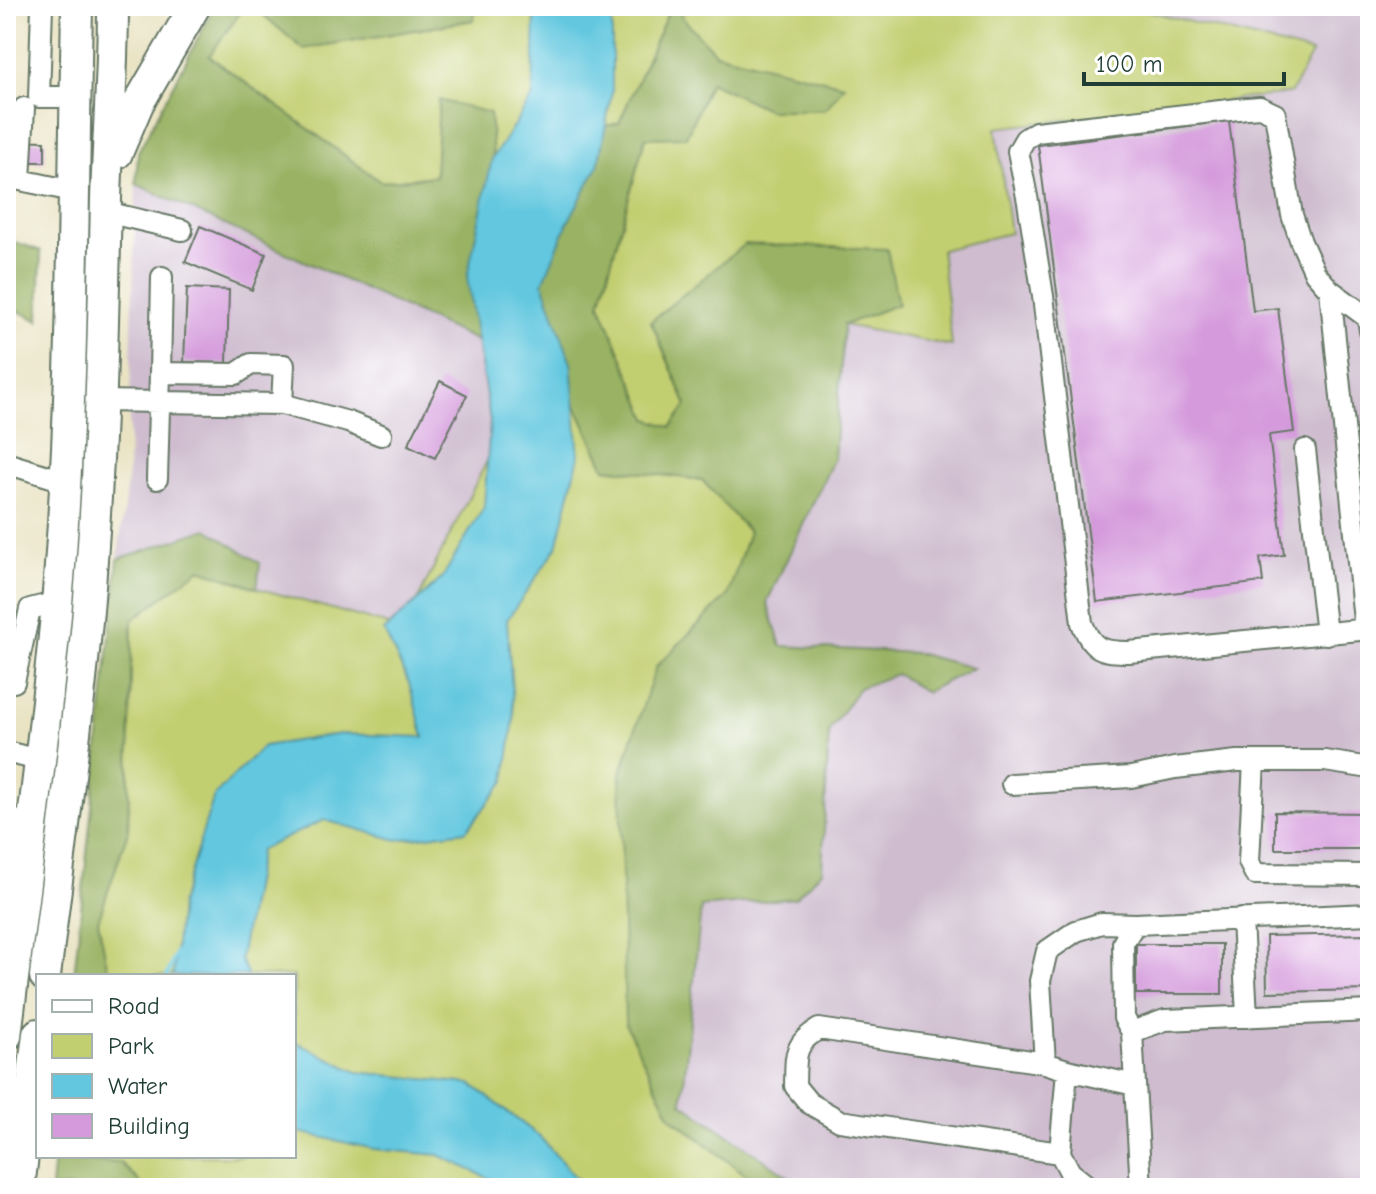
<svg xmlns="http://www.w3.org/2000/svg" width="1376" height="1194" font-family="'Comic Neue',sans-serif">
<rect width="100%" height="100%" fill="#fff"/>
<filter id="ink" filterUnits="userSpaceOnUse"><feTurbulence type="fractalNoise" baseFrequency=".0125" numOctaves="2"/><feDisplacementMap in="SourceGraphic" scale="16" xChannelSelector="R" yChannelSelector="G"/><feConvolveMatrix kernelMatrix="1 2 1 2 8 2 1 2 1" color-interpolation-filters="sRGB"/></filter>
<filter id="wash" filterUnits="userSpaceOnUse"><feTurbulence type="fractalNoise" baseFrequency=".006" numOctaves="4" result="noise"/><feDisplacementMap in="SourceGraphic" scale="32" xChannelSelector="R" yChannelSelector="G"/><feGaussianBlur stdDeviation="1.8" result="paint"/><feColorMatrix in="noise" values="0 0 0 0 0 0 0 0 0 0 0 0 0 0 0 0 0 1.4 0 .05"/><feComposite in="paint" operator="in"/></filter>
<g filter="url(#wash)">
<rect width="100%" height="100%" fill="#e9e3c3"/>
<path fill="#cfbdcf" d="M730 6H1370V1188H728L718 1128 682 1104 694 979 671 842 693 608Z
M136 184 482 343 502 394 490 455 403 629 257 588 260 563 207 529 118 559 128 472Z"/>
<path fill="#c2cf71" stroke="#708652" stroke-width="2" d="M245 6H253L303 49 473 20 478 6H671L619 123 529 144 524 148 492 157 440 101 435 176 381 182 209 56Z
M689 6H1128L1312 53 1291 93 996 128 1010 233 941 250 952 346 844 325 651 321 687 406 671 427 648 419 600 304 645 137 686 136 710 82 769 110 843 85 715 53 680 16Z
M482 343 575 404 605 468 702 480 749 532 728 595 656 667 671 1117 763 1188H145L121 1163 77 1161 81 1156H294V976H109L98 921 128 831 132 620 200 569 257 588 403 629 490 455 502 394Z"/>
<path fill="#99b263" stroke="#5c784c" stroke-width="2" d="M215 6H245L209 56 381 182 435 176 439 100 490 113 493 157 524 148 528 144 619 123 671 6H689L681 16 715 53 844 85 825 110H769L710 82 686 137 645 138 600 304 648 419 671 427 687 405 651 321 745 244 887 249 898 304 844 325 834 458 767 602 781 646 916 653 973 668 926 692 896 674 859 688 829 731 822 871 795 898 701 907 682 1103 805 1188H763L671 1117 625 1023 620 775 656 667 728 595 749 532 702 480 605 468 575 404 482 343 136 184 138 152Z
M253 6H478L473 20 303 49Z
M6 239 41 251 39 321 6 305Z
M207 529 260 563 257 588 200 569 132 620 128 831 98 921 109 976H74L118 559Z
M54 1156H81L78 1161 121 1163 145 1188H51Z"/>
<path fill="#62c7df" stroke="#40828a" stroke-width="2" d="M535 6H608L612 20V92L598 166 568 222 543 283 571 363 579 456 557 547 507 620 514 719 505 781 466 831 397 840 324 820 260 850 240 959 248 976H173L180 905 214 796 263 746 340 734 424 737 409 683 384 631 442 578 484 507 490 421 467 277 492 159 533 96Z
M294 1041 357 1072 471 1084 539 1136 585 1188H509L439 1155 374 1149 294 1131Z"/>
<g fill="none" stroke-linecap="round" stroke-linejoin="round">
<path stroke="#62c7df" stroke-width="4" d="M167 976 176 952"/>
</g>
<g id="blocks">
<path fill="#d49adb" d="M6 6H12L11 68H6Z
M1229 121 1253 311 1278 308 1294 432 1269 435 1284 555 1260 558 1263 582 1097 602 1038 145Z
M6 140 45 141V162H6Z
M200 226 266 254 252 290 185 262Z
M187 288 229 290 227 363 184 362Z
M440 381 467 395 435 458 408 445Z
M1275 812 1370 813V849H1275Z
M1370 934V990L1267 992 1266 936Z
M1136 944H1222V994H1136Z
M1370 1183V1188H1250V1185Z"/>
</g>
</g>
<g filter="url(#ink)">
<use href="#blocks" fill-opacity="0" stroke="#676" stroke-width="2"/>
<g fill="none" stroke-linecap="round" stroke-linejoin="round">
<g stroke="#676" stroke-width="24">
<path id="minor" d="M42 6 39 97H75
M24 108 20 180 73 191
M106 212 182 230
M1330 290 1365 630
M1370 331 1368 318 1330 290 1315 273 1301 242 1292 215 1275 114 1260 107 1247 108 1036 132 1025 139 1018 151 1028 202 1043 296 1082 623C1092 650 1102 652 1129 652L1370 629
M160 373 162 277
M101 401 282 404 284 365 251 364 236 374 160 373 157 479
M282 404 348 422 381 435
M1305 450 1326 634
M6 463 64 481
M6 680 14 682 30 609 57 602
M6 752 39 760
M1254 761 1249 862 1255 874 1370 875
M1012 784 1131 777 1175 768 1237 761H1325L1370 768
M6 818 31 824
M1242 919 1247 1017
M1135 924 1102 923 1076 931 1047 951 1040 981 1045 1063 1067 1070 1135 1085
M1132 1032 1124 1018 1123 943 1135 924 1370 914
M1045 1063 819 1029C792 1044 796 1058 795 1086L809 1103 840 1121 1060 1153 1067 1070
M1060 1153 1070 1172 1090 1188
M1141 1188 1132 1032 1165 1020 1370 1011"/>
</g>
<g stroke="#676" stroke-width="34">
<path id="highway" d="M117 153 138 104 195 6
M45 976C60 854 77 732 88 610 100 473 103 336 106 199 108 135 113 71 113 6
M6 1036C23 892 44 748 57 604 74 405 73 205 77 6
M19 1188 38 1034"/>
</g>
<use href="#minor" stroke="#fff" stroke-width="20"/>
<use href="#highway" stroke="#fff" stroke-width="30"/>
</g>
</g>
<rect width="1376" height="1194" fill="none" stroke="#fff" stroke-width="32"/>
<rect x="36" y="974" width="260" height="184" fill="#ffffff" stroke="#a5b1ae" stroke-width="2"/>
<rect x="52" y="1000" width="40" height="12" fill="#ffffff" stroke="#a5b1ae" stroke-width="2"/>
<text x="108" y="1014" font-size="24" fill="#1f3d34">Road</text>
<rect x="52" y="1034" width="40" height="24" fill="#c2cf71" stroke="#a5b1ae" stroke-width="2"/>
<text x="108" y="1054" font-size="24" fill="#1f3d34">Park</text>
<rect x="52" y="1074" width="40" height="24" fill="#62c7df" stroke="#a5b1ae" stroke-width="2"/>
<text x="108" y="1094" font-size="24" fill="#1f3d34">Water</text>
<rect x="52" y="1114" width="40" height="24" fill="#d49adb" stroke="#a5b1ae" stroke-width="2"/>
<text x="108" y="1134" font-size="24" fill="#1f3d34">Building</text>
<path d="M1084 72v12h200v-12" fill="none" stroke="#1f3d34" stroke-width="4"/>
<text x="1096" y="72" font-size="24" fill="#1f3d34" stroke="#ffffff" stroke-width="6" paint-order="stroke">100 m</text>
</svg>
